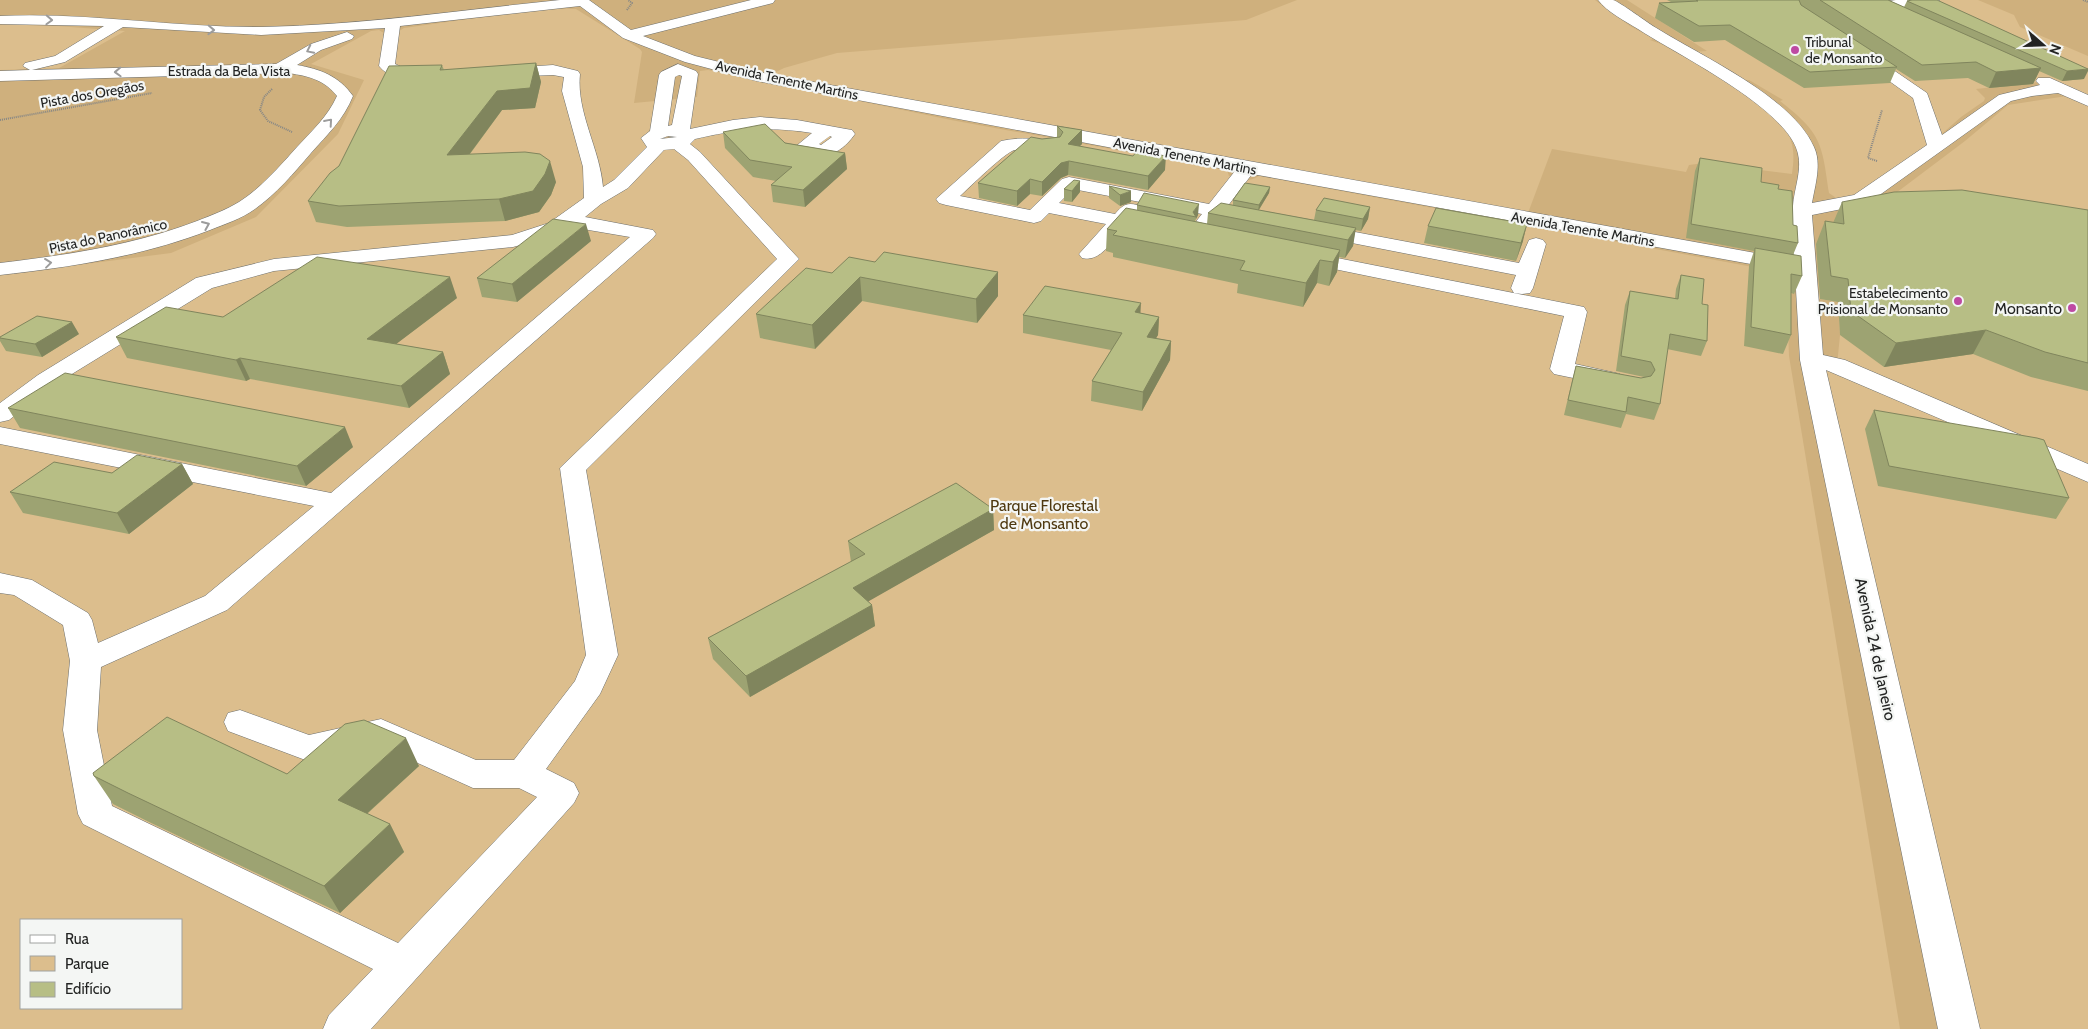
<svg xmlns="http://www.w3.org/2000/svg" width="2088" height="1029" font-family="Cabin,sans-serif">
<rect width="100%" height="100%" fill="#f4f6f4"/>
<path fill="#dcbe8d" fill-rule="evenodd" d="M0 0H2088V1029H0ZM21 920H181V1008H21Z"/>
<path fill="#cfb07d" d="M0 0H1297L1246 20 837 53 784 68 772 74 1528 213 1552 149 1686 172 1689 165 1704 163 1792 174C1794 159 1795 146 1787 132 1770 100 1694 63 1661 44L1650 40 1654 39 1630 26 1595 0H1627L1707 51 1692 52 1738 80H1749L1783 100 1780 101C1821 133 1822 142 1829 193L1839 200 1851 197 1928 146 1961 117 1984 101 1985 98 1976 89 2038 82 2067 96 2008 105 1965 141 1888 199 1819 279V299L1838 302 1840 335 1837 365 1813 360 1959 1029H1900L1789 356 1786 273 1259 176C1250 182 1238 181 1229 176L1227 170 951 120 708 70 700 71 697 97 634 103 642 52 640 49 576 9 548 8 404 28C395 34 388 37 379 30L371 31 311 64 364 80 338 134 256 217 171 253 0 275V70L59 68 125 31 16 23 0 24Z
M1978 0H2088V56L2020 27 2014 15Z"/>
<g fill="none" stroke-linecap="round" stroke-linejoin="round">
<g stroke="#6d6f6d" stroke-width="1">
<path id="minor" d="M560 0H589L631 30 751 0H775L773 3 643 36 695 56 764 73 1794 260C1793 242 1791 224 1793 206 1794 189 1802 171 1798 154 1789 109 1676 54 1638 29 1625 21 1607 12 1598 0 1603 0 1609 0 1613 0 1620 2 1649 24 1658 29 1703 57 1792 97 1814 147 1822 164 1815 185 1812 203L1854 195 1927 145 1913 98 1857 58 1854 55 1857 52H1867L1927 93 1942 135 1999 95 2040 85 2036 81 2038 78H2050L2088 95V106L2058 93 2032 96 2011 101 1867 204 1812 215 1823 355 1845 360 2088 464V482L1826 370 1980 1029H1938L1800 360 1795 272 1252 174 1227 207 1255 213 1258 217 1255 221 1248 223 1219 217C1212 227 1209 231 1197 228L1194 224 1202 214 1073 189 1059 203 1115 214C1122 206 1126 202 1137 205L1140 209 1133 217 1159 223 1162 227 1159 231 1152 233 1124 227C1113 240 1100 263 1082 258L1079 254 1106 224 1049 213 1041 221 1034 223 946 205 939 203 936 199 1001 141C1020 137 1039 138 1058 142L1061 146 1058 150C1045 153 1029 147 1015 150 1006 151 969 188 960 196L1030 210 1062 179 1069 177 1209 204 1235 171 757 81 685 62 623 38 580 6 400 26 395 64 408 70 430 73 432 76 430 79C414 83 389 79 379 66L385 28 261 35 123 27 65 62 32 70 276 64 311 44 347 32 354 36 352 39 321 50 297 65C320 69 339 76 353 96 344 119 327 135 311 153 294 173 276 194 255 209 241 219 225 224 210 230 143 256 72 267 0 275V263C67 255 134 245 197 221 212 215 226 210 239 202 261 188 280 166 297 147 312 131 328 116 337 96 324 79 305 75 286 73L0 81V71L30 70 23 66 25 63 55 56 104 26 0 24V16C88 12 174 28 262 27 362 25 461 10 560 0Z
M1896 0H1940L1933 4 1880 10 1873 6 1875 3Z
M678 64 696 71 698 74 690 129 733 120 760 117 797 120 846 129 852 130 855 134C838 158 823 157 798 151L795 147 812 133C768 126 737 129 695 139L690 144 700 152 799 259 586 470 618 655 600 694 546 769 574 783 579 793 574 803 371 1029H323L329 1015 373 969 83 824 78 814 63 730 70 661 63 625 14 595 0 593V573L32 580 88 613 92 620 98 643 205 596 314 506 0 444V427L331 493 630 237 571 227 545 238 513 247 274 271 212 288 54 385 9 420 0 422V403L38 375 196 278 274 259 512 235 549 223 584 198 583 167 562 91 564 77 553 75 501 77 495 75 493 72 495 69 553 65 578 71 580 74C576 112 600 149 603 187L614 180 647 147 641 138 650 131 659 75 661 72ZM679 75 682 76 672 125 668 126 675 77ZM668 136 677 137 660 139ZM830 136 832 137 821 145 819 144ZM674 149 688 160 777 259 560 468 586 655 575 681 514 760H476L381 719 309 735 240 710 228 713 224 722 228 731 308 761 378 745 473 788H519L537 797 398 943 112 806 97 730 101 667 227 610 653 238 656 234 653 230 585 217 601 204 628 188 664 150Z
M1318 225 1519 263 1529 240 1536 238 1543 240 1546 244 1533 288 1530 293 1522 294 1514 293 1511 288 1516 275 1311 235 1308 231 1311 227Z
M1302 251 1584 307 1587 312 1575 364 1620 374 1624 379 1620 384 1612 386 1554 374 1550 369 1564 316 1295 261 1292 257 1295 253Z"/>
</g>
<path stroke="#858685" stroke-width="2" stroke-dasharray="1 1" stroke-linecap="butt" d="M2083 0 2088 2
M627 10 632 3 628 0
M272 89 264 97 260 110 268 121 292 132
M0 120 152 93
M1877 161 1868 158 1882 110"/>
<use href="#minor" fill="#fff" fill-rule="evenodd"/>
</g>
<path fill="#9da372" d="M1667 0H1888L1904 7 1907 1 1912 0 2084 79 2062 81 2039 71 2033 84 1989 88 1968 78 1915 81 1896 69 1890 83 1804 88 1725 40 1694 42 1655 18 1659 3 1671 2Z
M536 63 541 82 535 108 502 110 470 154 556 182 551 195 539 212 505 221 347 227 316 222 308 201 339 166 442 65 444 70Z
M1057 126 1082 144 1080 146 1165 170 1148 190 1068 175 1061 178 1042 196 1030 194 1017 206 979 198 978 183 1042 139 1057 137Z
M723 132 845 153 847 169 805 207 773 202 771 185 776 181 753 177 725 148Z
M1700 158 1778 189 1793 225 1798 243 1793 255 1802 276 1794 294 1791 293V335L1783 354 1744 346 1749 266 1754 251 1686 238 1695 171Z
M1080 181V192L1072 202 1064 201V189Z
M1109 186 1131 202 1120 206 1109 198Z
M1270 187 1269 193 1259 210 1314 220 1316 210 1370 207 1368 219 1361 231 1355 230 1353 246 1345 258 1339 257 1337 272 1329 286 1317 283 1303 307 1237 293 1238 284 1113 257V253L1106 251 1107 229 1137 210V205L1198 215 1195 221 1207 224 1208 213 1233 205V200Z
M1842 202 2088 210V391L2031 377 1973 354 1884 367 1840 335 1838 302 1820 299 1816 244 1825 221 1833 223Z
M1428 226 1523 241 1516 261 1424 243Z
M591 241 517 302 482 297 477 278Z
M875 262 998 272V296L977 323 862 301 815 349 760 338 756 314 832 273Z
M1681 275 1702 304 1707 341 1701 356 1667 349 1660 404 1654 420 1626 414 1621 428 1564 415 1572 381 1576 366 1641 378 1644 377 1616 371 1625 305 1630 291 1675 299 1676 289Z
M457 298 396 344 443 352 450 374 409 408 250 379 246 381 127 358 116 337 223 317Z
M1141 313 1159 317 1158 335 1156 338 1171 341 1170 360 1142 411 1091 401 1092 381 1111 350 1023 333V315Z
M79 334 42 357 6 351 0 341V337Z
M8 408 353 447 306 486 20 428Z
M1874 410 2069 498 2056 519 1878 486 1865 429Z
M182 464 193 484 129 534 23 513 10 492 112 473Z
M993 509 994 530 868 601 872 605 875 626 750 697 713 659 708 638 851 562 848 541Z
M419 766 367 814 390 824 404 852 340 913 147 821 113 804 94 776 287 774Z"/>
<path fill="#80855d" d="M536 63 541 82 535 108 502 110 454 175 447 155 497 91Z
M2041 68 2033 84 1989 88 1996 72Z
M2088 69V71L2084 79 2062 81 2067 71Z
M1082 130V144L1067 158 1068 144Z
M845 153 847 169 805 207 803 190Z
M1166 156 1165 170 1148 190V176Z
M550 161 556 182 551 195 539 212 505 221 499 199Z
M1069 161 1068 175 1061 178 1042 196V182L1061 163Z
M1030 179V194L1017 206V191Z
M1080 181V192L1072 202V191Z
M1270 187 1269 193 1258 211 1259 205Z
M1131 191V202L1120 206V195Z
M1199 204 1198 215 1196 219V217L1193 212Z
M1370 207 1368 219 1361 231 1363 219Z
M586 224 591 241 517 302 512 284Z
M1527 224 1523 241 1516 261 1521 243Z
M1356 228 1353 246 1345 258 1348 240Z
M1340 250 1337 272 1329 286 1333 262Z
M1320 260 1317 283 1303 307 1306 283Z
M998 272V296L977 323 976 299Z
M450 277 457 298 375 360 367 339Z
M860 277 862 301 815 349 812 325Z
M1141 303 1140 321 1135 312Z
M1159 317 1158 335 1146 355 1147 337Z
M72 322 79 334 42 357 35 344Z
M1986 330 1973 354 1884 367 1896 343Z
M1171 341 1170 360 1142 411 1143 392Z
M443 352 450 374 409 408 401 386Z
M240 358 250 379 246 381 236 360Z
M345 427 353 447 306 486 297 466Z
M182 464 193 484 129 534 117 513Z
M993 509 994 530 855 609 853 588Z
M872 605 875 626 750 697 746 676Z
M406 738 419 766 352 827 338 800Z
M390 824 404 852 340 913 324 886Z"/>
<path fill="#b7be85" stroke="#80855d" d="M1696 0H1799L1801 5 1897 67 1810 72 1730 25 1699 26 1659 3 1698 1Z
M1820 0H1888L2041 68 1996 72 1976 62 1922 65Z
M1912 0H1937L2088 69 2067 71 1907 1Z
M536 63 530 88 497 91 447 155 525 152 540 154 550 161 545 174 533 191 499 199 339 206 308 201 330 173 339 166 389 66 442 65 440 70Z
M765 124 785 143 845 153 803 190 771 185 792 167 750 160 723 132Z
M1057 126 1082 130 1068 144 1133 156 1137 151 1166 156 1148 176 1069 161 1061 163 1042 182 1030 179 1017 191 978 183 1031 137 1042 139 1060 137 1063 132Z
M1700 158 1762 168 1761 182 1779 185 1778 189 1792 191 1793 225 1797 226 1798 243 1691 224Z
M1074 180 1080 181 1072 191 1064 189Z
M1245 183 1270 187 1259 205 1233 200Z
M1109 186 1131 191 1120 195Z
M1962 190 2088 210V363L2045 352 1986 330 1896 343 1851 311 1848 279 1831 276 1825 221 1844 224 1842 202 1894 192Z
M1144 193 1199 204 1193 212 1196 217 1137 205Z
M1324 198 1370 207 1363 219 1316 210Z
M1221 203 1356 228 1348 240 1208 213Z
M1126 208 1340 250 1333 262 1320 260 1306 283 1240 270 1245 261 1113 235 1117 231 1107 229Z
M1436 208 1527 224 1521 243 1428 226Z
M553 219 586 224 512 284 477 278Z
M1755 248 1801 256 1802 276 1791 274V335L1751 327Z
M884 252 998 272 976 299 860 277 812 325 756 314 806 268 832 273 849 257 875 262Z
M317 257 450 277 367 339 443 352 401 386 240 358 236 360 116 337 166 307 223 317Z
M1681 275 1704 279 1702 304 1708 305 1707 341 1670 334 1660 404 1628 397 1626 412 1568 400 1576 366 1641 378 1651 376 1655 370 1651 362 1621 356 1630 291 1678 299Z
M1045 286 1141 303 1135 312 1159 317 1147 337 1171 341 1143 392 1092 381 1122 333 1023 315Z
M37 316 72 322 35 344 0 338V337Z
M65 373 345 427 297 466 8 408Z
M1874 410 2037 438 2044 440 2069 498 1889 466Z
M137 455 182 464 117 513 10 492 54 462 112 473Z
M956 483 993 509 853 588 872 605 746 676 708 638 865 554 848 541Z
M167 717 287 774 345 724 364 720 406 738 338 800 390 824 324 886 128 793 94 776 93 773Z"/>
<defs><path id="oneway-chevron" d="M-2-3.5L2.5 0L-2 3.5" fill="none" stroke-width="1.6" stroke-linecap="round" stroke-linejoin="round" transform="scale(1.25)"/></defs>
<g stroke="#9c9c9c">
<use href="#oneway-chevron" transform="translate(49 20) rotate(2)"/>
<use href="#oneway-chevron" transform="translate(211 30) rotate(2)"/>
<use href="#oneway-chevron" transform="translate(310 50) rotate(154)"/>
<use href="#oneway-chevron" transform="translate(118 72) rotate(178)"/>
<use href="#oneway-chevron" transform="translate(329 122) rotate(-49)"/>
<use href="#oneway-chevron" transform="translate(206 225) rotate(-23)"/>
<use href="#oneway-chevron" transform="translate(48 263) rotate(-7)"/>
</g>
<g fill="#be4aa3" stroke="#f4f6f4" stroke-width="2">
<circle cx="1795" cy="50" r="5"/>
<circle cx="1958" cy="301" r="5"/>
<circle cx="2072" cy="308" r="5"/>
</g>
<g text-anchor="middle" stroke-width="4.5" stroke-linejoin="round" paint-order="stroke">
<g font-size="14" fill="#232423" stroke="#f4f6f4" text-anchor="start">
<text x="1805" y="47">Tribunal<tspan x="1805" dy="16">de Monsanto</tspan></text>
<text x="1948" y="298" text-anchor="end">Estabelecimento<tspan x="1948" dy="16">Prisional de Monsanto</tspan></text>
</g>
<g font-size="14" fill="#232423" stroke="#f4f6f4">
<text x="229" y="76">Estrada da Bela Vista</text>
<text transform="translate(787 80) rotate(12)" y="5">Avenida Tenente Martins</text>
<text transform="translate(92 94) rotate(-10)" y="5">Pista dos Oregãos</text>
<text transform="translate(1185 156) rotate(11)" y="5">Avenida Tenente Martins</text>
<text transform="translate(1583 229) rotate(10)" y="5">Avenida Tenente Martins</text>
<text transform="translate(108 236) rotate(-12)" y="5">Pista do Panorâmico</text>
</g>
<g font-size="16" fill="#232423" stroke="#f4f6f4" text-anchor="end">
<text x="2062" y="314">Monsanto</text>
</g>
<g font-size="16" fill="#4f3910" stroke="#f4f6f4">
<text x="1044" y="511">Parque Florestal<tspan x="1044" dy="18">de Monsanto</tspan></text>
</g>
<g font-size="16" fill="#232423" stroke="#f4f6f4">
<text transform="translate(1876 649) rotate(78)" y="6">Avenida 24 de Janeiro</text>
</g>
</g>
<rect x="20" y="919" width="162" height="90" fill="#f4f6f4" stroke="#a0a2a0"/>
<rect x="30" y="935" width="25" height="8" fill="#ffffff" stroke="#a0a2a0"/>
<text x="65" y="944" font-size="15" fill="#232423">Rua</text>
<rect x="30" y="956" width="25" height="15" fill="#dcbe8d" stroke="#a0a2a0"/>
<text x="65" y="969" font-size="15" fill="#232423">Parque</text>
<rect x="30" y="982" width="25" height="15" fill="#b7be85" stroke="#a0a2a0"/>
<text x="65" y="994" font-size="15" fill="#232423">Edifício</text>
<g transform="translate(2043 45) rotate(110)" stroke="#f4f6f4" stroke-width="4" paint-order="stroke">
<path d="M0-4L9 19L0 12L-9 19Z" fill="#232423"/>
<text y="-8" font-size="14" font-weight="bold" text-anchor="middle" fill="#232423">N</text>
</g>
</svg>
